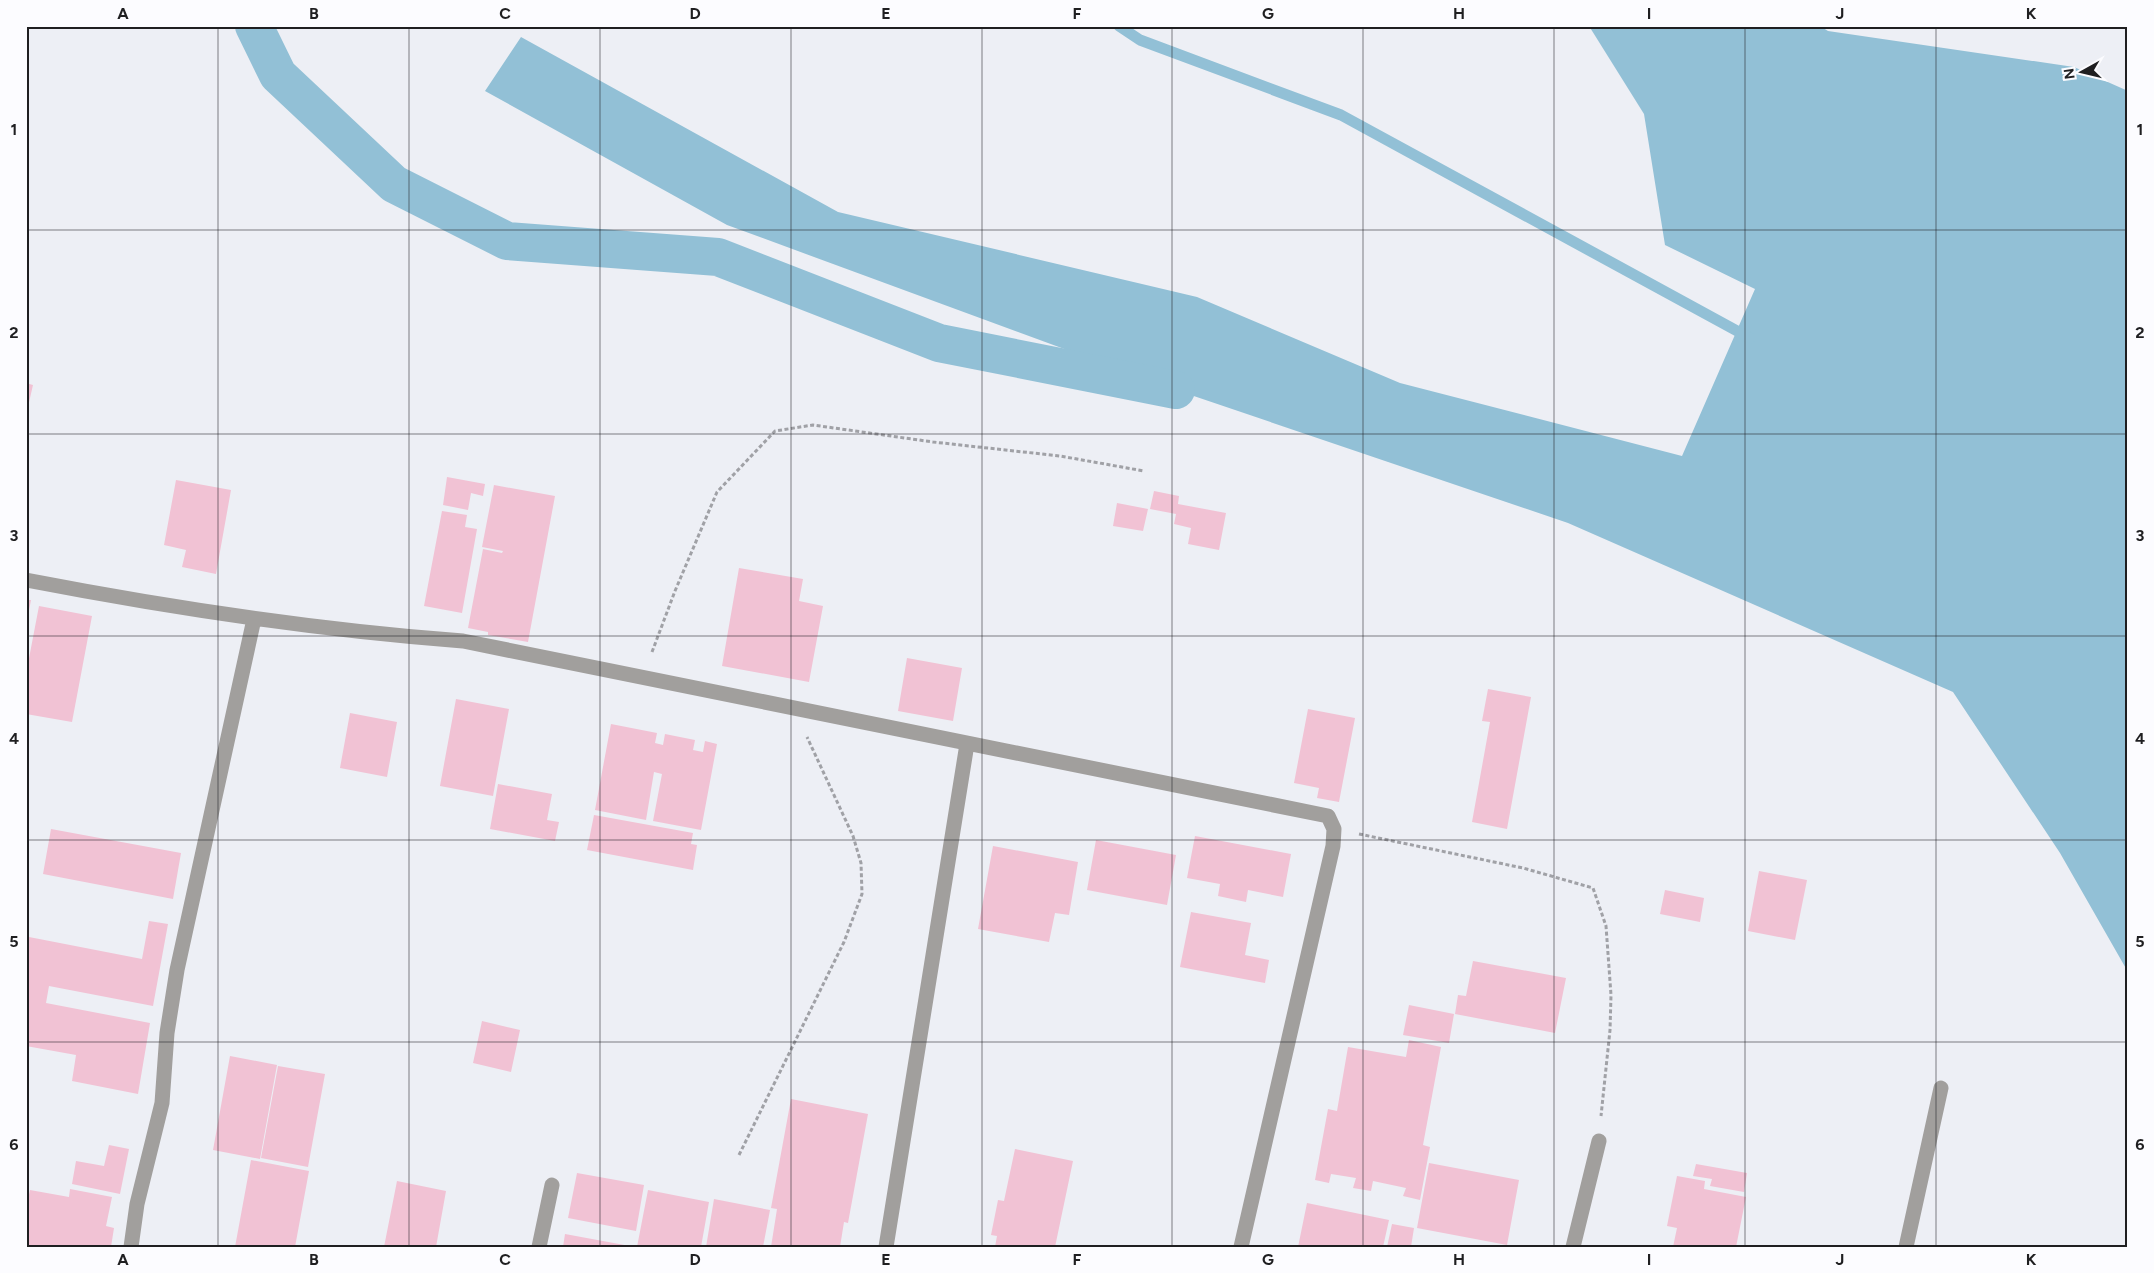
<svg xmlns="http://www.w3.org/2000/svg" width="2154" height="1273" font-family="Figtree,sans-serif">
<rect width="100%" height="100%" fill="#edeff5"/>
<path fill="#92c0d6" d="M1589 26H1820L1828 31 2074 67 2128 91V972L2060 853 1953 692 1568 523 1176 390 727 225 485 91 521 37 838 212 1197 297 1400 383 1682 456 1755 289 1665 245 1644 114Z"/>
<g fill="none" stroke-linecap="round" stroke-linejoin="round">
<path stroke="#92c0d6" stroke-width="11" d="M1119 26 1140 40 1341 115 1750 338"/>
<path stroke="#92c0d6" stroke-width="38" d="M254 26 278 75 394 184 507 241 718 257 939 343 1176 390"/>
</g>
<path fill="#f1c2d4" d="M26 383 33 385 27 411H26Z
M447 477 485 484 483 496 471 493 468 510 443 505Z
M176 480 231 490 216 574 182 567 186 550 164 545Z
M494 485 555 496 528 642 488 635V632L468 628 483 549 502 553 503 551 482 547Z
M1154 491 1179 496 1178 504 1226 513 1219 550 1188 544 1191 528 1174 524 1176 514 1150 509Z
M1117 503 1148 509 1143 531 1113 526Z
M442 511 467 515 465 527 477 529 462 613 424 606Z
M739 568 803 579 799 601 823 606 809 682 722 666Z
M26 600H31L27 621 26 620Z
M39 606 92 616 72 722 26 714V674Z
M907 658 962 668 953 721 898 711Z
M1488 689 1531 697 1507 829 1472 822 1490 722 1482 721Z
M456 699 509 709 493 796 440 786Z
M1308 709 1355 718 1339 802 1317 798 1319 788 1294 783Z
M350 713 397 722 387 777 340 768Z
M611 724 657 733 655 743 663 745 665 734 695 740 693 750 703 752 705 741 717 744 701 830 653 821 662 774 654 772 646 820 595 810Z
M498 784 552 794 547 820 559 822 555 841 490 829Z
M594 815 693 833 691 844 697 845 693 870 587 850Z
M51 829 181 853 173 899 43 874Z
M1195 836 1291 854 1283 897 1248 890 1246 902 1218 896 1220 884 1187 878Z
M1096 840 1176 855 1167 905 1087 890Z
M993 846 1078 862 1069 915 1055 913 1049 942 978 929Z
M1759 871 1807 880 1795 940 1748 931Z
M1665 890 1704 898 1700 922 1660 914Z
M1191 912 1251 923 1245 955 1269 960 1265 983 1180 967Z
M149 921 168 924 153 1006 49 986 46 1003 150 1023 138 1094 72 1081 76 1055 26 1046V954L29 937 142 959Z
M1473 961 1566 978 1555 1033 1455 1014 1458 995 1466 996Z
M1409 1005 1454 1014 1449 1043 1403 1035Z
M482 1021 520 1030 511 1072 473 1063Z
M1409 1040 1441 1047 1423 1145 1430 1147 1420 1200 1403 1196 1406 1188 1373 1181 1371 1191 1353 1188 1356 1178 1331 1174 1329 1183 1315 1180 1328 1109 1337 1111 1348 1047 1406 1057Z
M230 1056 277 1065 260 1159 213 1150Z
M278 1066 325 1074 308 1167 261 1158Z
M791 1099 868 1114 848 1223 844 1222 840 1247H771L777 1209 771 1208Z
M109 1145 129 1149 120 1194 72 1184 76 1161 104 1166Z
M1015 1149 1073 1161 1055 1247H995L997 1236 991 1235 998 1200 1004 1201Z
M251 1160 309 1171 295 1247H235Z
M1429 1163 1519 1180 1507 1245 1417 1228Z
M1696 1164 1747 1173 1744 1192 1710 1186 1712 1179 1693 1176Z
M577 1173 644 1185 636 1231 568 1218Z
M1677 1176 1705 1181 1704 1189 1746 1197 1736 1247H1673L1677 1228 1667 1226Z
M397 1181 446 1191 436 1247H384Z
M70 1189 112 1197 106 1226 114 1228 111 1247H26V1208L30 1190 69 1197Z
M648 1190 709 1202 701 1247H637Z
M714 1199 770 1210 763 1247H706Z
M1307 1203 1389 1220 1383 1247H1298Z
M1392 1224 1414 1228 1411 1247H1387Z
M565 1234 630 1246V1247H563Z"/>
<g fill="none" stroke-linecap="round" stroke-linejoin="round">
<path stroke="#a0a1a6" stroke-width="3" stroke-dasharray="4 2.5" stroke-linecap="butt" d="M652 652 675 591 717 492 775 431 813 425 933 442 1060 456 1144 471
M1359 834 1523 868 1593 888 1606 926 1611 995 1610 1030 1601 1116
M739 1155 844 942 862 894 861 863 853 836 807 737"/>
<path stroke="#a19f9d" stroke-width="15" d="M26 580C171 608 316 630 463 641L1328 816 1334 829 1333 846 1241 1247
M131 1247 137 1204 162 1103 167 1033 177 970 254 619
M539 1247 552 1185
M886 1247 967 744
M1573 1247 1599 1141
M1906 1247 1941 1088"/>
</g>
<path fill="none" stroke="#1f1f21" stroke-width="1" stroke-opacity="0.55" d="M218 26V1247M409 26V1247M600 26V1247M791 26V1247M982 26V1247M1172 26V1247M1363 26V1247M1554 26V1247M1745 26V1247M1936 26V1247M26 230H2128M26 434H2128M26 636H2128M26 840H2128M26 1042H2128"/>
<rect width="2154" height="1273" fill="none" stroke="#fcfcff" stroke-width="55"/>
<g transform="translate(2082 72) rotate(262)" stroke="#fcfcff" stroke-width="4" paint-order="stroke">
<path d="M0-4L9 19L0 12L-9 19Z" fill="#1f1f21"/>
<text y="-8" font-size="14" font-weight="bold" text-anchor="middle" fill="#1f1f21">N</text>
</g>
<rect x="28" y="28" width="2098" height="1218" fill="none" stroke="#1f1f21" stroke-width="2"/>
<g font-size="16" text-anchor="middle" font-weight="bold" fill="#1f1f21">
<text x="123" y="19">A</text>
<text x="314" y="19">B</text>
<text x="505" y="19">C</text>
<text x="695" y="19">D</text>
<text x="886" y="19">E</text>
<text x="1077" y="19">F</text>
<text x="1268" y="19">G</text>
<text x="1459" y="19">H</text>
<text x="1649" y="19">I</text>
<text x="1840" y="19">J</text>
<text x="2031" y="19">K</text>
<text x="14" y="135">1</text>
<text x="2140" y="135">1</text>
<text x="14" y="338">2</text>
<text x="2140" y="338">2</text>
<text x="14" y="541">3</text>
<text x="2140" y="541">3</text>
<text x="14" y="744">4</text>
<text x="2140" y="744">4</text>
<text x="14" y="947">5</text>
<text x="2140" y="947">5</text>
<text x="14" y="1150">6</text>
<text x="2140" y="1150">6</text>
<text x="123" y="1265">A</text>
<text x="314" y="1265">B</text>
<text x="505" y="1265">C</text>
<text x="695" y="1265">D</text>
<text x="886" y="1265">E</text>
<text x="1077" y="1265">F</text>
<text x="1268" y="1265">G</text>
<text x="1459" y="1265">H</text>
<text x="1649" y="1265">I</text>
<text x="1840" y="1265">J</text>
<text x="2031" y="1265">K</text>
</g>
</svg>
